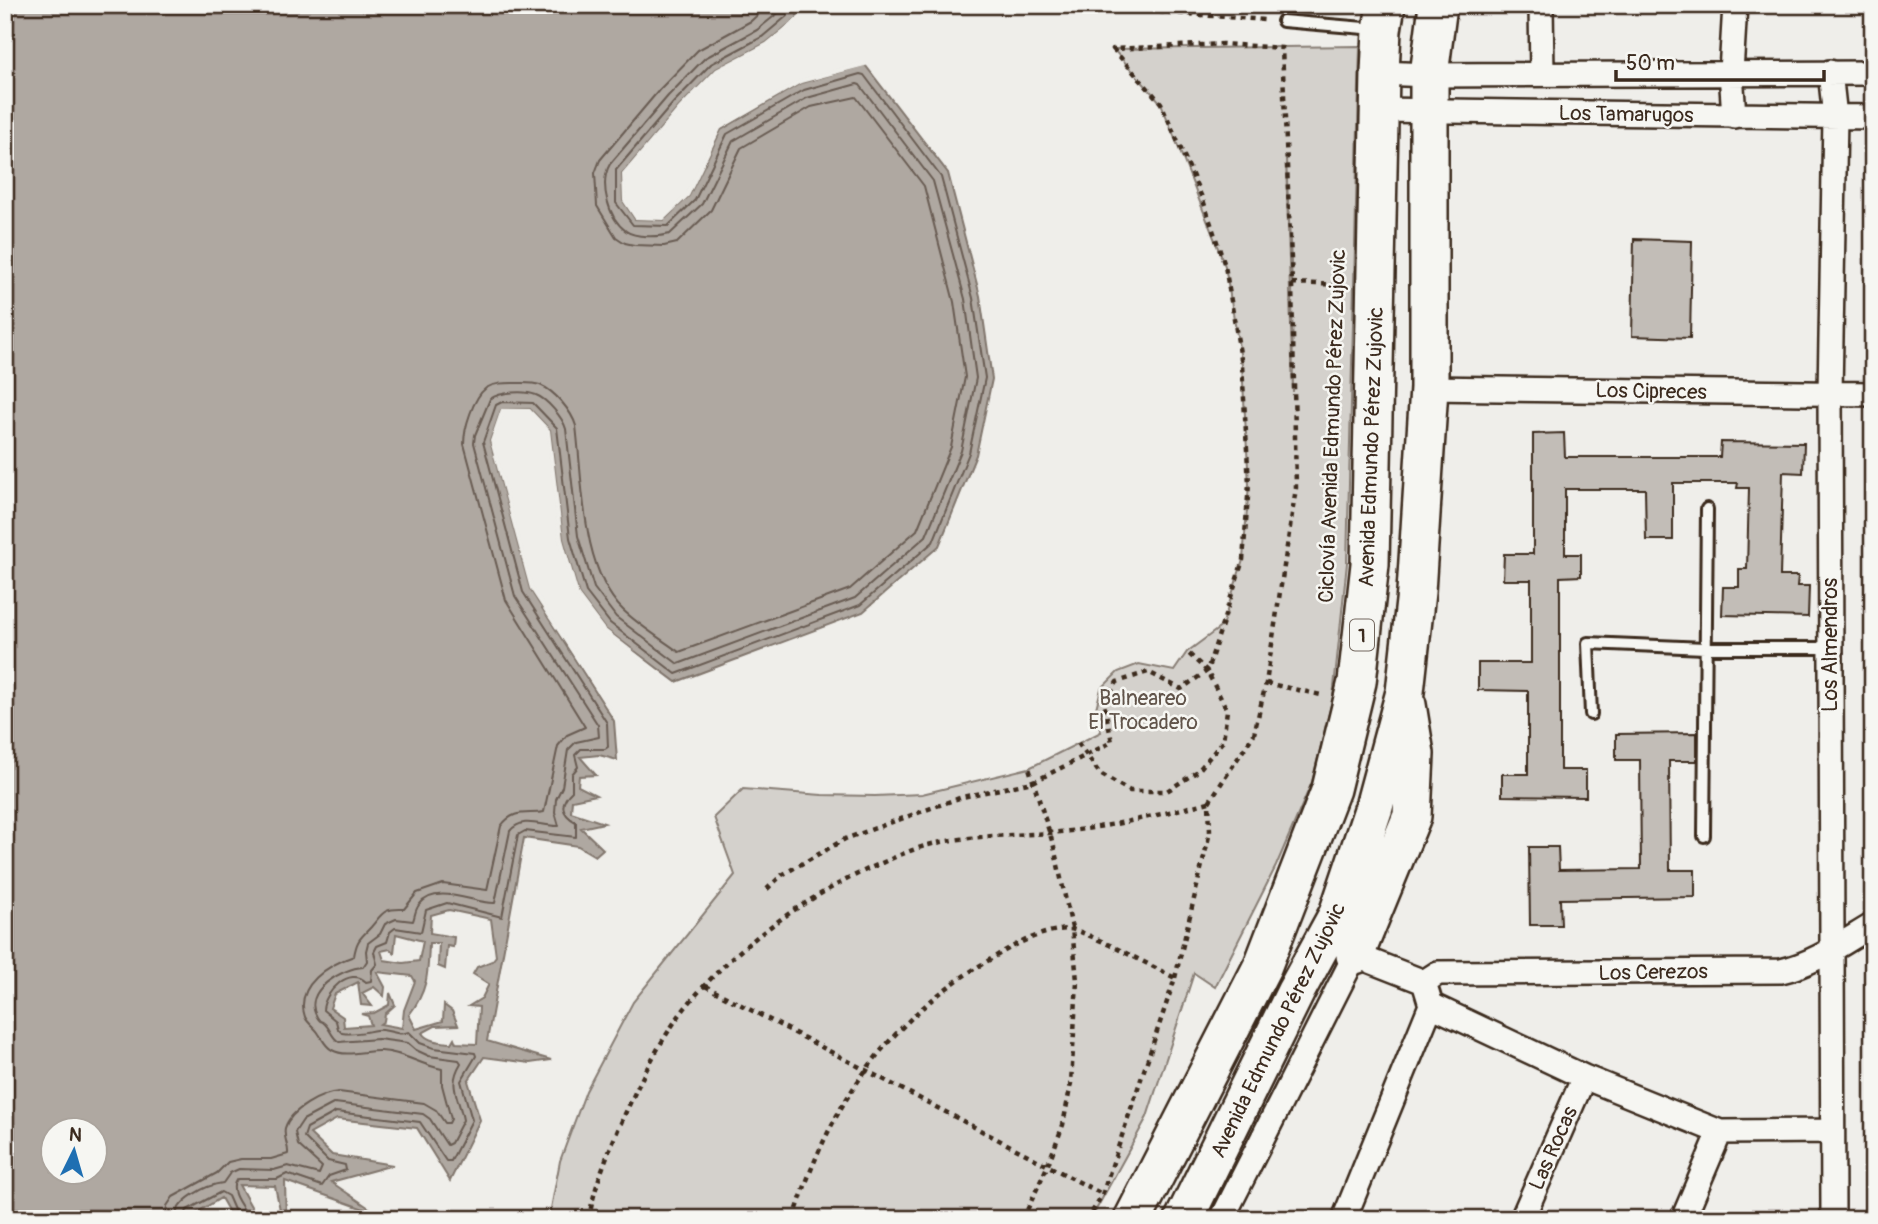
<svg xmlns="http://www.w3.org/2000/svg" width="1878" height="1224" font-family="Pangolin,sans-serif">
<rect width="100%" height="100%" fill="#efeeea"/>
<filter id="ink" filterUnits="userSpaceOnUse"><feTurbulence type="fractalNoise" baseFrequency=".0143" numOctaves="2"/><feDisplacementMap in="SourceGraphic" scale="14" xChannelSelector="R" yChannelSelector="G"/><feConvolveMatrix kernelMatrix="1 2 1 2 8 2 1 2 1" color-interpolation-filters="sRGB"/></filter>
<g filter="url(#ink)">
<path fill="#d4d1cc" stroke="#887e75" stroke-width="2" fill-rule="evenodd" d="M1360 46 1347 563 1333 697 1312 782 1276 866 1215 987 1194 973 1147 1117 1091 1219H549L560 1161 586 1091 633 1002 735 875 714 817 743 789 822 795 875 796 922 794 1029 768 1101 732 1095 712 1101 689 1118 672 1139 664 1174 671 1187 652 1222 626 1243 560 1249 484 1242 365 1225 266 1161 103 1113 49ZM1286 159 1292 283 1293 392Z"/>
<path fill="#afa8a1" stroke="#81766d" stroke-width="2" fill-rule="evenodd" d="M5 5H793L798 17 766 43 716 69 679 107 622 174 623 201 635 219 664 220 689 196 721 130 801 83 865 65 948 173 980 296 992 379 976 455 939 546 863 612 676 682 604 628 579 595 563 539 550 430 530 409 501 410 490 441 530 589 614 721 617 760 599 755 580 757 596 775 579 776 578 786 596 795 572 800 571 812 604 823 581 828 603 849 595 856 578 846 524 838 487 1041 551 1060 530 1063 484 1057 468 1081 480 1120 450 1181 417 1128 337 1119 310 1134 332 1155 393 1165 331 1182 378 1214 285 1181 286 1219H282L275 1186 239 1185 258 1219H233L221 1198 186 1219H5ZM449 910 491 919 496 956 492 961 477 967 473 974 489 984 482 998 469 1006 479 1007 477 1044 456 1043 454 1038 451 1043C441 1042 428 1042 422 1033L435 1026 458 1025 452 1011 444 1005 443 1021 416 1029 409 1015C428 990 428 974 429 943H439L438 966 445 969 447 946 453 947 454 937 430 933 431 915ZM396 934 423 941 419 961 403 963 384 960 381 951 390 949 394 953ZM377 972 412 976 415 981 404 1010 402 1028 380 1024 384 1021 385 1014 395 1005 390 993 389 1005 374 1013 361 1014 368 1016 371 1025 344 1027 343 1017 330 1008 335 994 358 982 361 1005 372 1006 362 993 374 987 384 996 385 987ZM52 1130H94V1172H52Z"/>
<path fill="#efeeea" d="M798 17H802L768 46 718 72 682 109 625 176 626 200 637 216 663 217 686 194 719 127 800 80 864 62 869 65 801 83 721 129 689 196 664 220 635 219 623 201 622 174 679 107 716 69 766 43Z
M501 409H530L550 430 563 539 579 595 604 628 677 685H673L602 631 576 597 559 540 547 431 529 413H504L493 441 533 588 617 719 618 724 530 589 490 441Z"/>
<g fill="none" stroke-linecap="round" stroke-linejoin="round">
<path stroke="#695c52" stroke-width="2" d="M165 1219 167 1206 173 1197 217 1173 228 1162 241 1159H271L288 1154C289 1146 283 1138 285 1128 290 1110 322 1093 339 1092L424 1103 436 1110 445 1123H449L451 1119 442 1085V1069C420 1065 403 1052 381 1051 365 1050 347 1058 332 1050 325 1046 323 1040 319 1034 315 1027 308 1024 305 1017 294 985 330 964 354 956 357 939 360 939 371 927 383 913 383 908 404 909L417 893 443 884 487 890 501 826C514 808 527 815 544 812L558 746 567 735 585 727 506 600 464 444C464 428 473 398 486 388 494 383 504 383 513 383 522 383 532 382 540 385 555 391 572 412 576 426 583 482 581 569 623 610 640 626 661 639 679 652L850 589 917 530 951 447 965 377 954 302 924 186 856 97 811 107 741 148 711 210 677 243 664 246 634 245 625 243 616 237 597 206 595 173 600 160 660 89 698 50 751 21 768 5
M175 1219C176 1200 206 1185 223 1183L230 1173 239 1169 274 1170 288 1166 319 1174 322 1167 298 1145 295 1132 303 1120 335 1103 423 1114 430 1119 447 1145 451 1143 463 1120C459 1096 447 1086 461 1063L459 1060 429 1056 416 1050 408 1043 378 1039 339 1042C331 1037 331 1030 325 1024 319 1018 322 1025 317 1017 301 991 343 968 363 967L367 961 366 951 368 943 380 934 385 924 396 919 413 921C415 916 415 910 419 905 436 882 475 904 495 903L510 831C523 815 542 827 559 826L555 812 556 799 562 787 568 750 576 742 599 737 598 725 515 596 474 443 475 435 490 399C500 392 524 390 536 395 547 399 563 418 566 429L578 536 594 588 616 617 678 664 855 598 926 536 961 451 976 378 965 299 933 181 860 85 857 84 807 98 733 141 702 204 670 234C659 237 635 238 626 231 608 218 599 183 610 164L668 96 705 58 757 30 778 13V5
M184 1219 187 1210 221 1192 228 1196 238 1219
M250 1219C243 1207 227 1191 237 1179H277L287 1174 322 1186 329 1176 346 1170 345 1165 328 1161 304 1137 307 1128 336 1112 420 1122 446 1161H451L472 1120 461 1081 476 1056 475 1053 434 1048 420 1043 409 1032C397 1037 387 1028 376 1030 364 1032 355 1035 342 1033L338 1029 336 1021 323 1010C324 992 350 966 366 982L371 981 372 970 377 964 374 952 377 946 387 942 390 932 395 928 421 932 426 910 447 903 502 917 518 835 525 831 576 837V822C561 814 559 803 572 791V774L578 767 575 755 581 749H605L608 747 607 723 523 592 483 442 496 405 502 402 533 403 557 428 570 538 586 592 610 623 676 674 860 605 933 542 969 453 985 378 973 298 941 177 864 75 860 74 804 90 727 134 695 200 668 226 633 225 616 203V170L674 102 711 64 762 37 787 16V5"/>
</g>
<path fill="#c2bdb7" stroke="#3b2a1e" stroke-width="2" d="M1634 239 1692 241 1690 338 1632 336Z
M1564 433 1565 457H1720L1721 442 1804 443 1803 473 1783 472 1780 576H1798L1797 586H1809L1808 617 1722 615 1723 587H1739V569H1747L1749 488H1737L1738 483H1673V540H1646L1645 489H1565V554H1581V576L1560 577V770H1586V797L1502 796V774H1528V691L1478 690V663H1531V580H1503L1504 554H1533V434Z
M1697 733V761H1669L1670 870H1695V897L1560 899 1561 925H1530L1529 847H1558L1559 870 1641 869 1640 760H1616V734Z"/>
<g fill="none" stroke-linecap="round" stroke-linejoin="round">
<g stroke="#3b2a1e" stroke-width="16">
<path id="service" d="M1283 21 1376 29
M1591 714 1588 643 1705 648H1829
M1704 836 1707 509"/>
</g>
<g stroke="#3b2a1e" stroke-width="28">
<path id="minor" d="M1541 5 1542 74
M1830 72 1835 117 1830 393 1833 1219
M1380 73 1429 75 1873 73
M1380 110 1873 117
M1734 116 1731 72 1735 5
M1429 388 1873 394
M1424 982 1438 973 1781 971C1814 964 1844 942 1873 925
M1222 1219 1355 955 1424 982 1431 1005 1584 1077 1720 1132 1831 1131
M1344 1219 1431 1005
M1522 1219 1584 1077
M1683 1219 1720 1132"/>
</g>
<g stroke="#3b2a1e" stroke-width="42">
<path id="trunk" d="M1355 955 1412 816 1415 754 1407 705
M1133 1219 1263 965 1331 789 1357 682 1370 564 1380 73 1382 30 1386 5
M1184 1219 1296 991 1338 914 1374 807 1405 692 1416 592 1429 388V75L1438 5"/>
</g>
<path stroke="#3b2a1e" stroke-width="4.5" stroke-dasharray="5 5" stroke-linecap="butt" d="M1131 5 1136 10 1265 20
M1292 283 1345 285
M1266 683 1321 695
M1078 743 1100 774 1130 791H1167L1198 771 1223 741 1227 710 1207 671 1187 652
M767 889 782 875 845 839 962 797 1033 782 1112 742 1104 704 1117 682 1148 672 1181 689 1207 671 1243 560 1249 484 1242 365 1225 266 1203 200 1161 103 1113 49 1223 44 1282 48 1292 283 1296 488 1266 683 1254 734 1209 802 1210 832 1175 978
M705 986 1104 1195
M589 1219C594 1185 611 1145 625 1114 642 1077 660 1040 685 1008 734 947 798 902 868 869 889 860 911 849 932 844 971 835 1009 836 1048 833 1103 829 1155 816 1209 802
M794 1219C827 1108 889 1017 991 959 1014 945 1041 930 1069 929 1080 928 1159 970 1175 978L1102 1195 1088 1219
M1023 1219 1047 1167 1063 1125 1071 1083 1077 981 1072 928 1054 847 1029 768"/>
<use href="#service" stroke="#f6f6f2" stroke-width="10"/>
<use href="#minor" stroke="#f6f6f2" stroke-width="23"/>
<use href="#trunk" stroke="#f6f6f2" stroke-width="37"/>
</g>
</g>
<g text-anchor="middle" stroke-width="5" stroke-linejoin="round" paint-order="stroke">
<rect fill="#f6f6f2" stroke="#73675e" stroke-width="2" x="1350" y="619.5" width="24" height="31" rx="5"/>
<g font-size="19" font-weight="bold" fill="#3b2a1e">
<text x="1362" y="642">1</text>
</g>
<g font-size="21" fill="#3b2a1e" stroke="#f6f6f2">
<text transform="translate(1626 114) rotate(1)" y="7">Los Tamarugos</text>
<text transform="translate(1651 391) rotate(1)" y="7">Los Cipreces</text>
<text transform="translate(1332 426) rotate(-88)" y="7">Ciclovía Avenida Edmundo Pérez Zujovic</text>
<text transform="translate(1371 447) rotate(-88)" y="7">Avenida Edmundo Pérez Zujovic</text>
<text transform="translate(1830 645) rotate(-90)" y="7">Los Almendros</text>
<text transform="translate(1653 972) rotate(-1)" y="7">Los Cerezos</text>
<text transform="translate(1278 1030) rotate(-64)" y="7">Avenida Edmundo Pérez Zujovic</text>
<text transform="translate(1553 1148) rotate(-66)" y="7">Las Rocas</text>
</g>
<g font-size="21" fill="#61544a" stroke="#f6f6f2">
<text x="1143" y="705">Balneareo<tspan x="1143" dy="24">El Trocadero</tspan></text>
</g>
</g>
<rect width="1878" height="1224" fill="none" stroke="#f6f6f2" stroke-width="28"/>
<rect x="14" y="14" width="1850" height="1196" fill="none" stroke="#3b2a1e" stroke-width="2.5" filter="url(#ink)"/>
<g transform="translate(74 1151) rotate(5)"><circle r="33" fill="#f6f6f2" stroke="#aba49d" stroke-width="2"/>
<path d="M0-5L12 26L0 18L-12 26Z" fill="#1f6fb2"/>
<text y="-10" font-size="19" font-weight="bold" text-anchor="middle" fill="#3b2a1e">N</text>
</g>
<path d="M1616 70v10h208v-10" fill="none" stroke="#3b2a1e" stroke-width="3.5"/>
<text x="1626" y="70" font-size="21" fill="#3b2a1e" stroke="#f6f6f2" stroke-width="5" paint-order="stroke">50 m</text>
</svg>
